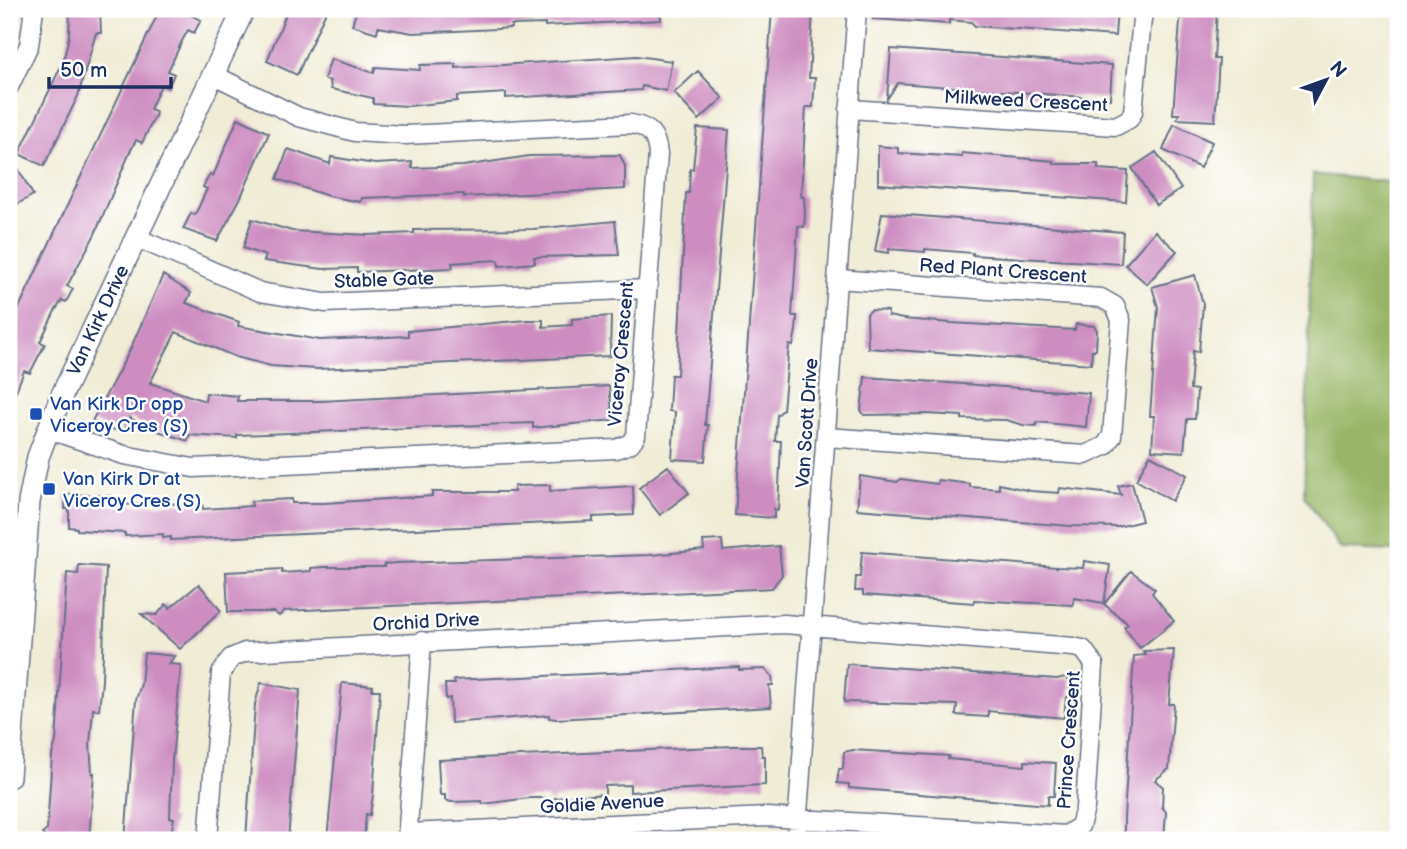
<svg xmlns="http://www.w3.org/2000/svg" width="1407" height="849" font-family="'Balsamiq Sans',sans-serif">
<rect width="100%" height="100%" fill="#fff"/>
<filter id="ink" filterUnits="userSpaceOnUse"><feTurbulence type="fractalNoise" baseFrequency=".0143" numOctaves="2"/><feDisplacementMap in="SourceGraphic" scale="14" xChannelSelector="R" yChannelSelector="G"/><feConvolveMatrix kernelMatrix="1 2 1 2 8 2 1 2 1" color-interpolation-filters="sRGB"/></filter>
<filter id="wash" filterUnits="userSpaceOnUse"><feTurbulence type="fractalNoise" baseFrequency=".00686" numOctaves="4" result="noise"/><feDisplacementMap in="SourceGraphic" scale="28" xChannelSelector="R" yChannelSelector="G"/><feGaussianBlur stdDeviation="1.57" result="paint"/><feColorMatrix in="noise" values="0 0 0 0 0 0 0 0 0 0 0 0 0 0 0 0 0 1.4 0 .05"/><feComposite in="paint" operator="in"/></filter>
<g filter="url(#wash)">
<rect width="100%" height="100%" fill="#f0ecd6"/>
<path fill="#99b668" stroke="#5a7263" stroke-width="2" d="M1313 174 1398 183V551L1341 549 1304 496Z"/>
<g id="blocks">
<path fill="#cd8dc1" d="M70 9H100L101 33H96L78 96 44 166 19 154 63 62 69 36Z
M160 9H178L201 20 194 33 188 30 182 41 168 71 174 74 168 88 161 85 150 109 156 112 155 116 142 143 136 140 130 152 95 234 67 286 73 289 66 302 62 300 54 313 40 342 45 344 30 373 24 371 9 409V333L16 314Z
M288 9H327L297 75 267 61Z
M357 9H660L661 20 545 26V24L511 25V28L497 29 413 33 378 27 377 33 352 25Z
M772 9H813L809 78H815L813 107H806L801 197H804L805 214 804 227 798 226 792 316H797L796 330 793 346 789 345 783 410 777 415 775 441H781L778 510 774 509V518L735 515Z
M873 9H1117L1115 36 975 26 971 22 949 20V24L873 19Z
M1181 9H1217L1214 59H1219L1215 121 1177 119 1179 114H1173Z
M891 49 1112 65 1110 99 898 83 887 99Z
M637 56 672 61 666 91 642 86 641 90 506 98V93L457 96V101L409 106 373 104V98L331 89 330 81 324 79 331 59 374 73 375 67 420 70V65L456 64V68Z
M698 71 723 98 699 120 674 93Z
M238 118 269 133 240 199 217 241 183 229 191 213 195 215 207 189 203 187 210 174 213 176Z
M1174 124 1212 142 1200 168 1163 150Z
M697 128 729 130 705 425H708L705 461 672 459 675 412 669 411 671 375H677L686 193H689L690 169H693Z
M878 146 898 148V153L962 157V153L1054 161V164H1098V169L1128 171 1126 202 878 184Z
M288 149 330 164 331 157 375 164 412 162V168L463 166 529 156 620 155 625 166V189L464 197V194L362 198 361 202 328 196 277 179Z
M1156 152 1181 189 1156 205 1132 168Z
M9 153 33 195 9 209Z
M882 213 1123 232 1121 264 972 255 973 253 925 249V252L889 249V253L875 251Z
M252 219 292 231 368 235 414 233V230L533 229 615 221 619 255 534 257 535 263 499 266 498 260 482 261 452 263 453 268 357 272V268L323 269 264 261 266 256 243 248Z
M1155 231 1177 251 1147 284 1125 265Z
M163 275 191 293 186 303 239 322 238 326 320 340 408 336V331L526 320H543V327L572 325V319L611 316 610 356 317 369 271 366 236 357 176 332 150 383 205 401 206 393 238 396 237 401H321L609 386 613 420 533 428V423L237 435V438L189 435 188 441 152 429 130 418 124 431 109 429 92 421 129 352Z
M1195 275 1203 304 1199 352 1193 351 1190 389 1197 390 1195 419H1187L1184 452 1152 450 1154 416H1150L1158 307 1152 287Z
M871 310 888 311V316L903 319 951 323 1075 330 1076 324 1094 326 1097 330 1096 350H1092L1091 364 868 348 867 314Z
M865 377 1089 393 1086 427 1037 422 1036 426 1023 425 1006 420 962 419V416L927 414 864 415 861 410Z
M1150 455 1187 475 1172 501 1136 480Z
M668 466 689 493 660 515 639 488Z
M860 476 897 482 901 479 937 484 938 480 970 484V487L999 489V484L1031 491 1059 493 1060 488 1121 495 1118 486 1132 483 1142 521 1118 527 1071 526 857 509Z
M550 485V491L633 486 634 515 593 517V521L171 540V537L163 538V534L125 536V533L77 530V528L69 527V509H65L66 494 111 496 110 505 202 503 203 509 252 506 251 501 292 499V503H324L432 496V492H514V486Z
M722 540 723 551 779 546 782 575 772 588 755 589 284 611 279 616 274 612H228L226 572 282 569V573L311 571V568L324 567H384V564L396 563 650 555 704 550 703 541Z
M862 552 1057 567 1083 568 1084 561 1110 565 1104 603 1074 598 1073 605 974 600V603L863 595V591H855L856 577H860Z
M79 565 106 567 102 681 99 710 93 709 90 744 92 773H94L89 840H49L42 834 47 830 52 755 56 741 67 573 78 574Z
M1131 571 1155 589 1152 593 1174 621 1140 648 1124 627 1128 624 1104 604Z
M199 584 221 611 180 649 141 614 157 615 166 604 170 608Z
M1174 650 1169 704H1174L1169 769 1155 780 1163 787 1162 807 1166 812 1164 840H1128L1124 839V818L1134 656 1146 655 1143 651Z
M144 653 175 656 168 664 181 665 172 761 170 818H174L170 840H125L136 700 141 684Z
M847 664 1057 679 1065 677 1070 682 1069 697H1066L1064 718 988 711V717L956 715 957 705 844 702Z
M739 667V670L765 669 772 676 773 685H769L771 707 556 719 549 718V715L451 723 450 698 446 699 445 684H455L454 680Z
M261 683 300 690 288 840H246L255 704Z
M342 683 373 686 372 690H380L373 795 370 815 366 814 364 840H327Z
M733 746H761L762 756H765V785L630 792V785L605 786V794L555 798 551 802 546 798H530L483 804 482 801 451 802 445 800V795H440L438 760Z
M853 750 949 756 948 759 1025 766V761L1056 763 1054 796H1048V805L849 788V784L837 783 839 769H843L844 752Z"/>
</g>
</g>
<g filter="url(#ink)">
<use href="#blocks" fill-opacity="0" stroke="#667188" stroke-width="2"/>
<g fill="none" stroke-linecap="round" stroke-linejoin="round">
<g stroke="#667188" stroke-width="21">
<path id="minor" d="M9 87 29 45 34 9
M849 109 1116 126 1129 119 1133 112 1143 9
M135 237 260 292 325 303 647 289
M47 429 124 455 193 468 616 449 630 444 636 436 658 154C656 135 650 127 631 124L405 135 355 132 299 117 214 75
M826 437 1085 455 1105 446 1112 436 1121 320 1115 306 1101 298 837 279
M208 840 221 673 231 658 245 652 784 624 1073 647 1083 649 1094 664 1085 808 1080 826 1066 835 767 817 408 833
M407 840 422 641
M796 840 857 9"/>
</g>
<g stroke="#667188" stroke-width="24">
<g id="tertiary">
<path id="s1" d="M9 777 29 502 38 457 60 399 244 9"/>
</g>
</g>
<use href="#minor" stroke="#fff" stroke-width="18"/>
<use href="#tertiary" stroke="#fff" stroke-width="21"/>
</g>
</g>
<g fill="#1a4fb4" stroke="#fff" stroke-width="2.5">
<rect x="29" y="407" width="14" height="14" rx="3.5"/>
<rect x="42" y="482" width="14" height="14" rx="3.5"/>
</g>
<g text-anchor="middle" stroke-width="5" stroke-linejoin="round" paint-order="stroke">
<g font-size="19" fill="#1b2f5e" stroke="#fff">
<text transform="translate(1026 100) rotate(3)" y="7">Milkweed Crescent</text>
<text transform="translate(1003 270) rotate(4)" y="7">Red Plant Crescent</text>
<text transform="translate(384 279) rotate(-2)" y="7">Stable Gate</text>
<text dy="7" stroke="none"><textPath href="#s1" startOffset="471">Van Kirk Drive</textPath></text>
<text transform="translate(620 354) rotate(-85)" y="7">Viceroy Crescent</text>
<text transform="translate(806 423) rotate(-86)" y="7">Van Scott Drive</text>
<text transform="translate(426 621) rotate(-3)" y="7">Orchid Drive</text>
<text transform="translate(1068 740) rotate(-86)" y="7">Prince Crescent</text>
<text transform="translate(602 803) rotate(-3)" y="7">Goldie Avenue</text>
</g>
<g font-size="19" fill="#164399" stroke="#fff" text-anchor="start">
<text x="50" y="410">Van Kirk Dr opp<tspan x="50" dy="22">Viceroy Cres (S)</tspan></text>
<text x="63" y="485">Van Kirk Dr at<tspan x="63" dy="22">Viceroy Cres (S)</tspan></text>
</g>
</g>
<rect width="1407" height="849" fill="none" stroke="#fff" stroke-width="35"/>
<g transform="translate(1326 80) rotate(49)" stroke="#ffffff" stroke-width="5" paint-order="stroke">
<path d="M0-5L12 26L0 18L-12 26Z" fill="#1b2f5e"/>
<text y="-10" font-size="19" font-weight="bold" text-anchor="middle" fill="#1b2f5e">N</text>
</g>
<path d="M49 77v10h122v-10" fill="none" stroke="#1b2f5e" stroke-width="3.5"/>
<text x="60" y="77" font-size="21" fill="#1b2f5e" stroke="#ffffff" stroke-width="5" paint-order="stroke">50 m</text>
</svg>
